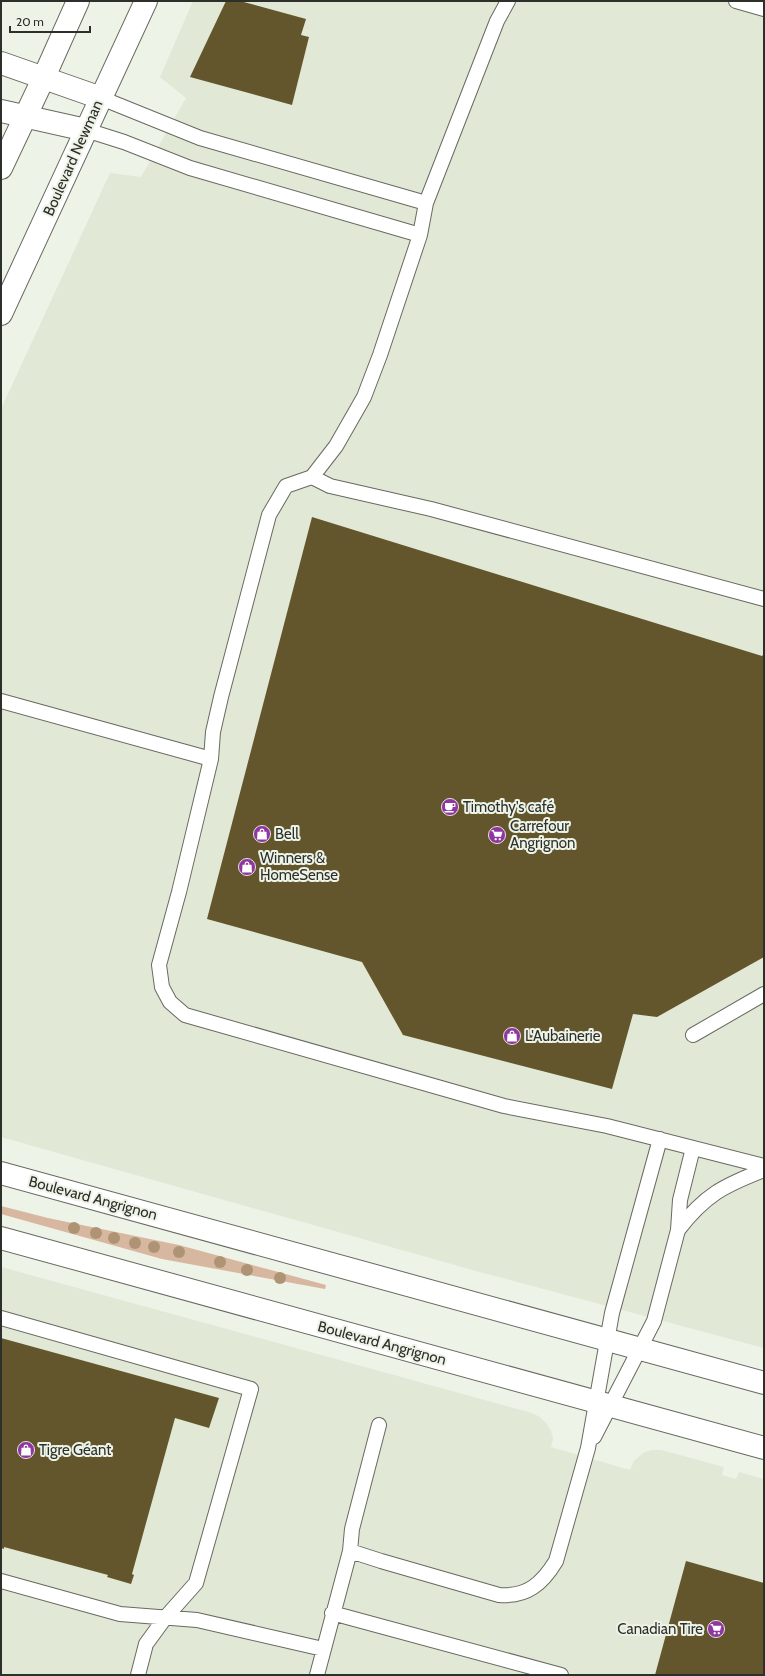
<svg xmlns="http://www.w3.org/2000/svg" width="765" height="1676" font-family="Cabin,sans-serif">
<rect width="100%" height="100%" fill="#eef3e7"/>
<path fill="#e1e8d6" d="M193 1H764V1348L476 1271 1 1137V409L110 173 141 177 186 98 160 77Z
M1 1267 532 1413 540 1417 546 1423 551 1431 553 1439 551 1447 630 1470 634 1461 643 1453 651 1450H661L724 1467 722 1475 736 1479 739 1472 764 1479V1675H1Z"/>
<path fill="#d7b79f" d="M1 1206 48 1218 179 1245 326 1285 325 1289 162 1259 1 1214Z"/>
<path fill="#64562c" d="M226 1H240L306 19 301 35 309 37 292 105 190 77Z
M312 517 762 656 764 654V957L657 1017 633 1014 612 1089 403 1035 362 962 207 919Z
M1 1338 219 1398 209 1428 175 1418 132 1574 134 1575 131 1584 107 1577 108 1575 4 1547V1549L1 1548Z
M686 1561 764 1583V1675H655Z"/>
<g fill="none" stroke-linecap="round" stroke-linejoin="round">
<g stroke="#676a60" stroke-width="16">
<path id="lane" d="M508 1 497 21 426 203 420 235 380 355 364 397 336 446 312 477 286 486 269 515 221 697 213 732 211 759 179 892 159 965 162 987 170 1002 185 1015 504 1106 607 1126 764 1166
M736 1 764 9
M101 98 200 138 426 203
M86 130 124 142 190 168 420 235
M312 477 330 486 431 509 764 599
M1 701 211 759
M693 1035 764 994
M678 1230C705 1195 723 1186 764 1170
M1 1318 251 1389 196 1583 165 1618 146 1644 138 1675
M594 1437 654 1321 678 1230 680 1200 693 1148
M350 1551 381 1561 499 1595C527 1597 542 1584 556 1561L588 1448 612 1313 660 1139
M1 1581 120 1614 197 1620 323 1649
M332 1613 561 1675
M317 1675 350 1551 352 1529 379 1425"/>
</g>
<g stroke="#676a60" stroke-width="24">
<path id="street" d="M1 63 101 98
M1 111 86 130"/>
</g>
<g stroke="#676a60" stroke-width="24">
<path id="secondary" d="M1 168 44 77 78 1
M1 314 146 1
M1 1173 764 1383
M1 1238 764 1448"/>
</g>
<use href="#lane" stroke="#fff" stroke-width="14"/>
<use href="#street" stroke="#fff" stroke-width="22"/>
<use href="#secondary" stroke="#fff" stroke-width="22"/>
</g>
<g fill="#ae9475">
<circle cx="74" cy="1228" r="6"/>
<circle cx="96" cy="1233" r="6"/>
<circle cx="114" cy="1238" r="6"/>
<circle cx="135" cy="1243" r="6"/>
<circle cx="154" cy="1247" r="6"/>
<circle cx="179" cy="1252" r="6"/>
<circle cx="220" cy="1262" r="6"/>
<circle cx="247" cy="1270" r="6"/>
<circle cx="280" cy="1278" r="6"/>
</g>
<defs>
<g id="cafe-disc" transform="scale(0.9)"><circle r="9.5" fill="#9036a1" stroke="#eef3e7"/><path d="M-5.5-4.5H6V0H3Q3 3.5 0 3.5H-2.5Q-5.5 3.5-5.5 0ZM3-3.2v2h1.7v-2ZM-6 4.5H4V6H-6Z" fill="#fff"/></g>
<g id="shop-disc" transform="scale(0.9)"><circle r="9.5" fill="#9036a1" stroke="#eef3e7"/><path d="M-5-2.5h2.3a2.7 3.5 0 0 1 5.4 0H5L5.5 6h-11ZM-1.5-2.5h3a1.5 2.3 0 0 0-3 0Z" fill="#fff"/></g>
<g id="supermarket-disc" transform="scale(0.9)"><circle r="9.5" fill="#9036a1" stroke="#eef3e7"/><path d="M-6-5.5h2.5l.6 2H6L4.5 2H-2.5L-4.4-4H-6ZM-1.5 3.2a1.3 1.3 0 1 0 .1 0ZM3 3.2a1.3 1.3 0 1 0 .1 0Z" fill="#fff"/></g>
</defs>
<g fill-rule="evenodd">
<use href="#cafe-disc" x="450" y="807"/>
<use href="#shop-disc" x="262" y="834"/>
<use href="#supermarket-disc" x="497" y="835"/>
<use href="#shop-disc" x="247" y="867"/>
<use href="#shop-disc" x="512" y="1036"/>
<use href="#shop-disc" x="26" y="1450"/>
<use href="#supermarket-disc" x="716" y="1629"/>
</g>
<g text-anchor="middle" stroke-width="4" stroke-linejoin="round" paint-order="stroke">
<g font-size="15" fill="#2d2f2a" stroke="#eef3e7">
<text transform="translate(73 158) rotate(-66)" y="5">Boulevard Newman</text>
<text transform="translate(93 1198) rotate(15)" y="5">Boulevard Angrignon</text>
<text transform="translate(382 1343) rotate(15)" y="5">Boulevard Angrignon</text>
</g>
<g font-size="15" fill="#2d2f2a" stroke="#eef3e7" text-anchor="start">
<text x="463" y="812">Timothy's café</text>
<text x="510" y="831">Carrefour<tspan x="510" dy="17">Angrignon</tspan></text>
<text x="275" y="839">Bell</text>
<text x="260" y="863">Winners &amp;<tspan x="260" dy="17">HomeSense</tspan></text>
<text x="525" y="1041">L'Aubainerie</text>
<text x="39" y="1455">Tigre Géant</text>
<text x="703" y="1634" text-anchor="end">Canadian Tire</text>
</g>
</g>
<rect width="765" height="1676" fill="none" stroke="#2d2f2a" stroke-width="4"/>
<path d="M10 26v6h80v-6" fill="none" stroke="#2d2f2a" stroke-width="2"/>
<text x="16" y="26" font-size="12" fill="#2d2f2a" stroke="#eef3e7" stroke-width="3" paint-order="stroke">20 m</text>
</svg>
